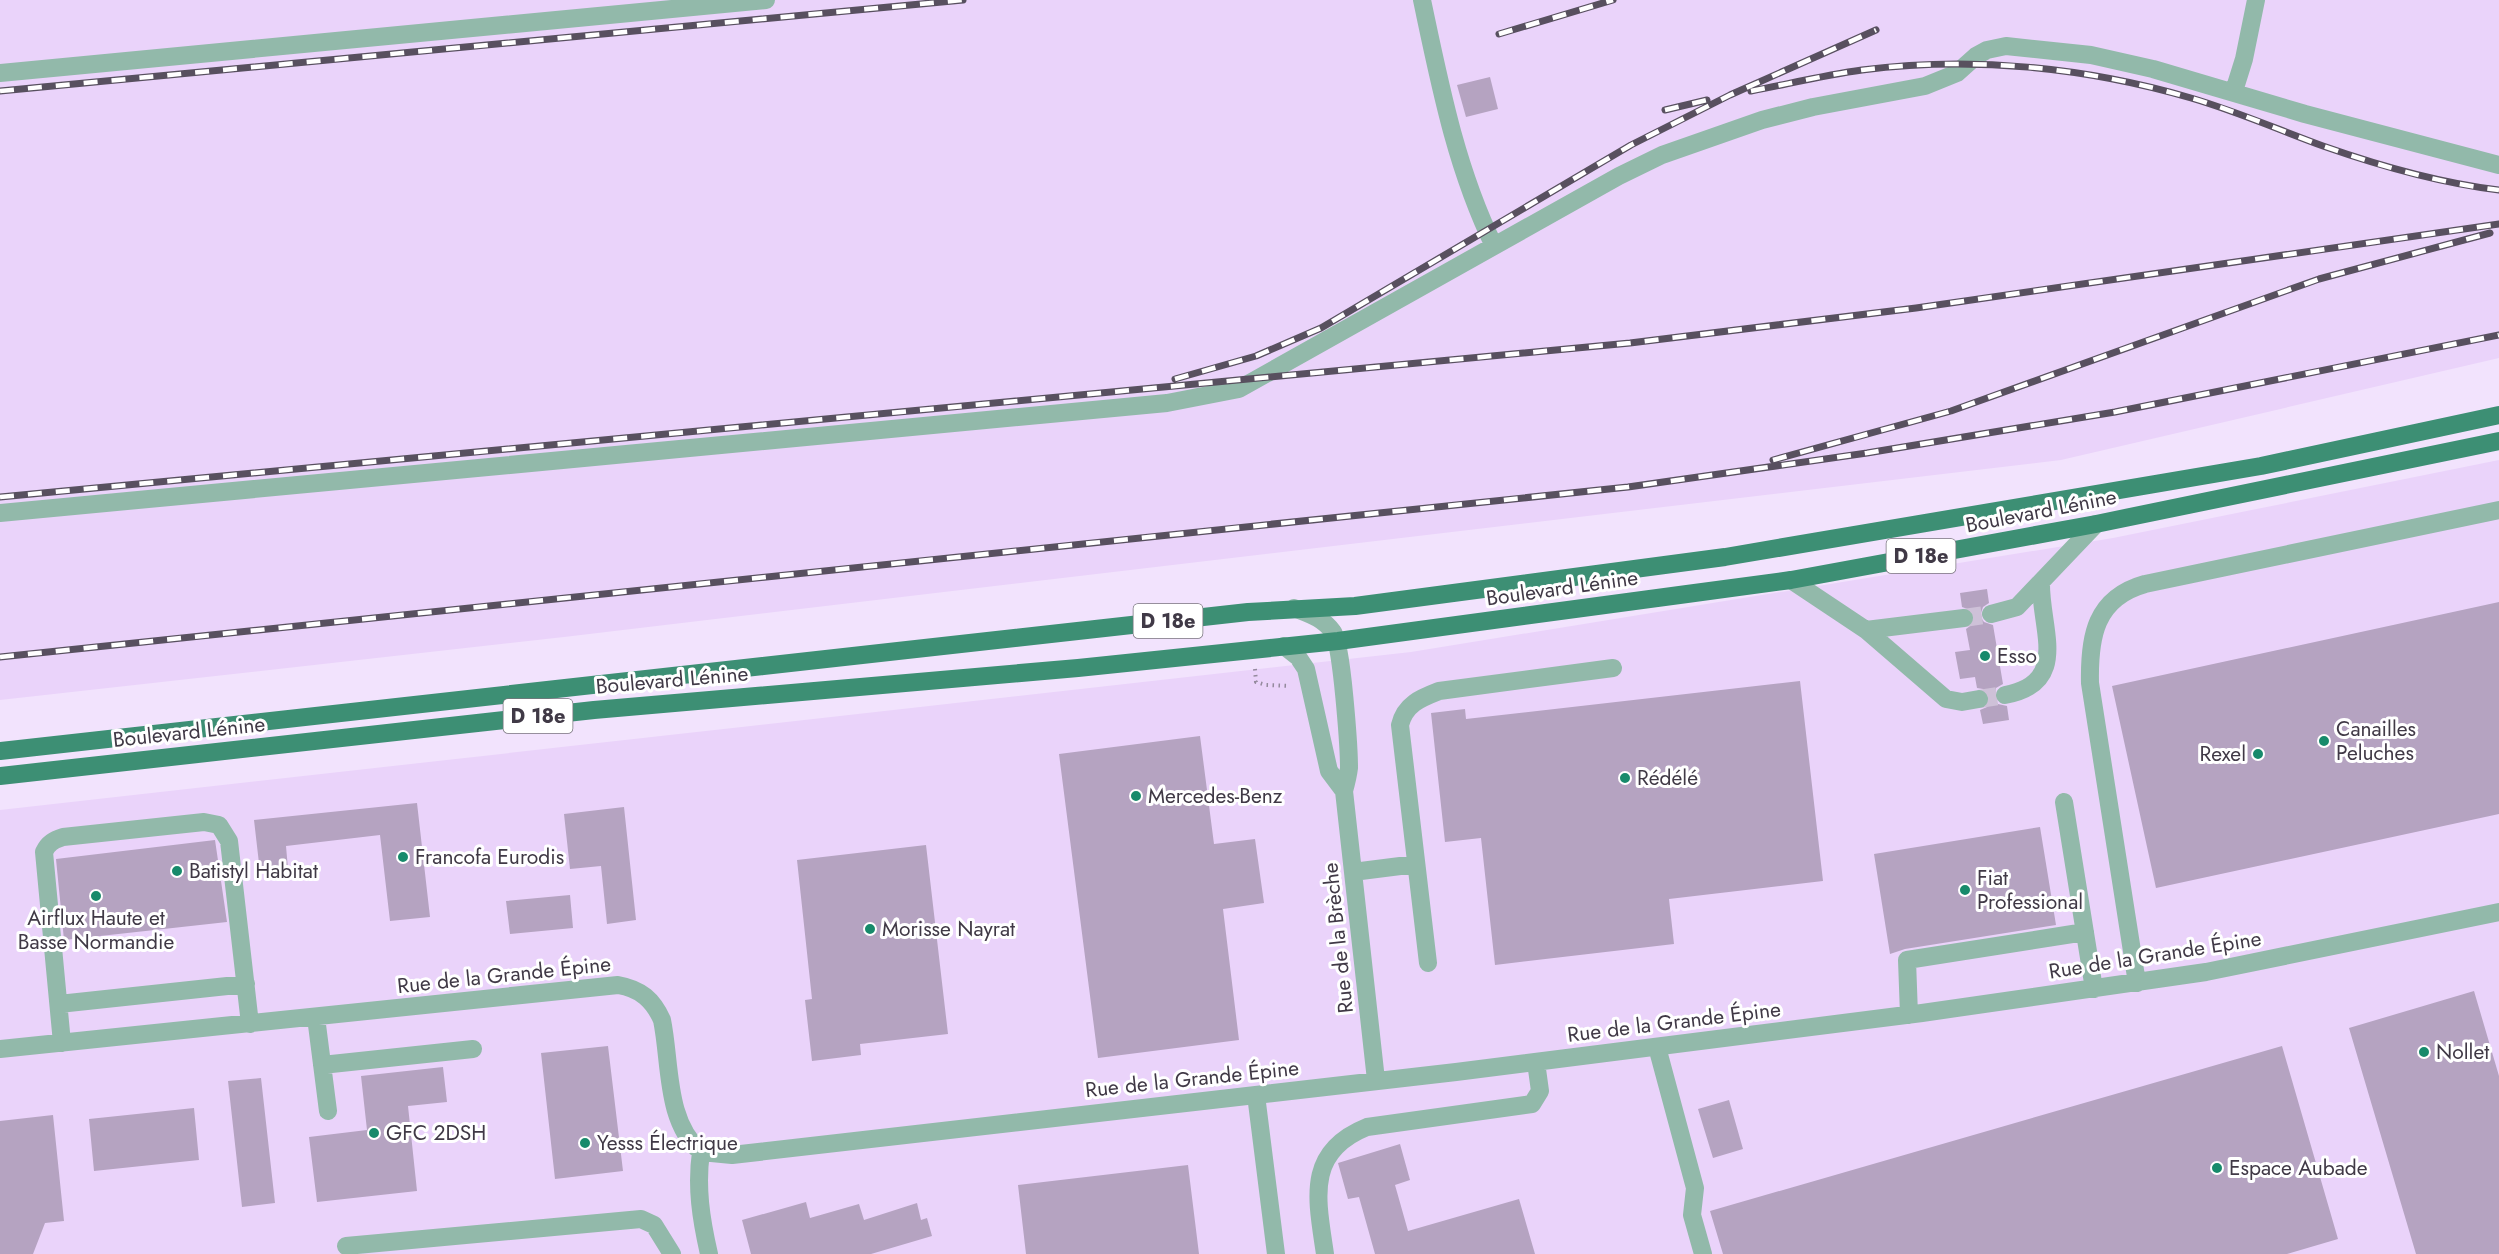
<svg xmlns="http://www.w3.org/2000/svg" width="2499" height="1254" font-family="Jost,sans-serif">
<rect width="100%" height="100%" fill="#f2e3fd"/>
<path fill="#ead3fa" d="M0 0H2499V358L2061 460 564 637 0 700Z
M2499 460V1254H0V810L1411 652 2113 538Z"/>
<path fill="#b5a3c1" d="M1490 77 1498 109 1466 117 1457 85Z
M1987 589 1989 603 1983 607 1980 616 1984 622 1993 625 2003 684 1996 688 1994 698 1998 704 2007 706 2009 720 1983 724 1980 710 1987 707 1990 696 1983 689 1977 688 1975 677 1960 679 1955 652 1970 650 1966 629 1974 623 1975 617 1973 611 1962 607 1960 593Z
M2499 602V814L2156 888 2112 686Z
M1800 681 1823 881 1669 899 1674 944 1495 965 1481 838 1445 842 1431 713 1465 709 1466 719Z
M1200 736 1214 844 1255 839 1264 903 1223 909 1239 1040 1098 1058 1059 754Z
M417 803 430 917 390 921 380 835 286 846 288 869 260 872 254 820Z
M624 807 636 920 607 924 601 866 570 869 564 814Z
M2040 827 2056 925 1905 949 1890 954 1874 854Z
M215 840 227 922 64 940 56 859Z
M926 845 948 1034 860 1044 861 1055 812 1061 805 1000 812 999 797 860Z
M570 895 573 928 510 934 506 901Z
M2474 991 2499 1076V1254H2416L2349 1028Z
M608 1046 623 1171 555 1179 541 1053Z
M2282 1046 2338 1239 2287 1254H1723L1710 1211Z
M443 1067 447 1102 408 1106 417 1191 317 1202 309 1137 367 1130 361 1076Z
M261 1078 275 1203 242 1207 228 1081Z
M1729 1100 1743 1149 1713 1158 1698 1109Z
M194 1108 199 1160 94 1171 89 1119Z
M53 1115 64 1221 45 1223 33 1254H0V1121Z
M1400 1144 1410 1180 1395 1185 1408 1231 1519 1199 1535 1254H1375L1359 1197 1348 1199 1338 1163Z
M1188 1165 1199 1254H1026L1018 1185Z
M806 1202 810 1218 859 1204 864 1220 917 1203 921 1220 927 1218 932 1236 871 1254H751L742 1220Z"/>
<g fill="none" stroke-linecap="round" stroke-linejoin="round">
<path stroke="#cec1d8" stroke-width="18" stroke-dasharray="18 9" stroke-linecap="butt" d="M1964 618 1991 614
M1979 699 2005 695"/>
<path stroke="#948a9d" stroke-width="4" stroke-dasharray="1.5 4.5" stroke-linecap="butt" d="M1255 669 1256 682 1266 685 1289 686"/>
<path stroke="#92b9aa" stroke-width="18" d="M1422 0C1440 85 1456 168 1494 246
M0 73 766 0
M2234 91 2244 59 2256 0
M0 513 1167 403 1239 389 1619 176 1662 155 1762 120 1813 107 1925 86 1957 73 1976 56 1987 50 2006 46 2091 55 2153 69 2305 114 2499 165
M1791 580 1866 630 1964 618
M1294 608C1309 614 1323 618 1333 632 1342 643 1349 750 1349 768 1348 776 1346 784 1344 791L1376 1080
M1991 614 2017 607 2096 524
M1866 630 1946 699 1962 702 1979 699
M1284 646 1298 657 1306 669 1329 771 1344 791
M2005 695C2071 683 2040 628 2041 583
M2064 802 2094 989
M1353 872 1416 864
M1428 963 1400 725C1405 704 1421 698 1439 691L1613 668
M2137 983 2090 683C2089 637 2095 598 2145 584L2499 510
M59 1004 246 984
M1909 1015 1907 960 2085 932
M316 1017 328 1111
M62 1043 44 852C48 843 54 840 63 837L204 822 219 825 229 841 250 1024
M1657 1047 1695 1188 1692 1215 1703 1254
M0 1049 618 985C641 989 653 1000 662 1020 671 1064 665 1121 701 1152L732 1155 1456 1072 1922 1013 2206 972 2499 912
M322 1065 473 1049
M1256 1095 1276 1254
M701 1152C696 1187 701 1219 709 1254
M346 1246 641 1219 654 1225 672 1254
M1325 1254C1317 1199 1305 1152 1367 1127L1532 1104 1540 1091 1536 1062"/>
<path stroke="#3d8f74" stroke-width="18" d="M0 751 1248 612 1355 606 1725 557 2261 466 2499 415
M0 776 594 710 1078 668 1338 641 1687 594 1791 580 2096 524 2499 441"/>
<g stroke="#58505f" stroke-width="7">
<path id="rail" d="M1499 34 1613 0
M0 91 963 0
M1751 91C1788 84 1825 75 1862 70 1971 56 2085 67 2191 98 2236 111 2279 130 2323 146 2380 166 2439 183 2499 190
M1665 110 1707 100
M1175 379 1256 356 1321 328 1631 145 1730 95 1876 30
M1773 460 1951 411 2319 279 2490 233
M0 497 1630 343 1916 308 2499 224
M0 657 1628 487 1867 453 2115 412 2499 335"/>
</g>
<use href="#rail" stroke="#fff" stroke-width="4.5" stroke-dasharray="14" stroke-linecap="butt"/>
</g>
<g fill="#178a6b" stroke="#fff" stroke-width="2">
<circle cx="1985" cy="656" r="6"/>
<circle cx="2324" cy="741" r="6"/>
<circle cx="2258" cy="754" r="6"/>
<circle cx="1625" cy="778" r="6"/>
<circle cx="1136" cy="796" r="6"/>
<circle cx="403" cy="857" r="6"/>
<circle cx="177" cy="871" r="6"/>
<circle cx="1965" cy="890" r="6"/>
<circle cx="96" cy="896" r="6"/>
<circle cx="870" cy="929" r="6"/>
<circle cx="2424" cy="1052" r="6"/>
<circle cx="374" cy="1133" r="6"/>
<circle cx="585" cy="1143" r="6"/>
<circle cx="2217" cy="1168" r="6"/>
</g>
<g text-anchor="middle" stroke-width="6" stroke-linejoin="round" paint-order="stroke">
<g fill="#fff" stroke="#79747e" stroke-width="1.5">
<rect x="1886.5" y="539" width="69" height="34" rx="4.5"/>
<rect x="1133.5" y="604" width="69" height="34" rx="4.5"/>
<rect x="503.5" y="699" width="69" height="34" rx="4.5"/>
</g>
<g font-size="20" font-weight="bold" fill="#403946">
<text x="1921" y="563">D 18e</text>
<text x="1168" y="628">D 18e</text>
<text x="538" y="723">D 18e</text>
</g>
<g font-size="21" fill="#403946" stroke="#fff">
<text transform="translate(2041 511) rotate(-11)" y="7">Boulevard Lénine</text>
<text transform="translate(1562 588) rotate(-8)" y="7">Boulevard Lénine</text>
<text transform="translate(672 680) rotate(-5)" y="7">Boulevard Lénine</text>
<text transform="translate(189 732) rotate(-6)" y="7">Boulevard Lénine</text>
<text transform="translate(1338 938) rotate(-96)" y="7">Rue de la Brèche</text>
<text transform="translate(2155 955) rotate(-9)" y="7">Rue de la Grande Épine</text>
<text transform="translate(504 975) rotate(-6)" y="7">Rue de la Grande Épine</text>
<text transform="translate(1674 1022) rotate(-7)" y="7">Rue de la Grande Épine</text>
<text transform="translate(1192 1079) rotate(-6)" y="7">Rue de la Grande Épine</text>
</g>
<g font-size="21" fill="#403946" stroke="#fff" text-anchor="start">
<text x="1997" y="663">Esso</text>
<text x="2336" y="736">Canailles<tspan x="2336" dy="24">Peluches</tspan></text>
<text x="2246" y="761" text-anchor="end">Rexel</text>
<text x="1637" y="785">Rédélé</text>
<text x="1148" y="803">Mercedes-Benz</text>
<text x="415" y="864">Francofa Eurodis</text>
<text x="189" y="878">Batistyl Habitat</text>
<text x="1977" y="885">Fiat<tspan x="1977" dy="24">Professional</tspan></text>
<text x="96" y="925" text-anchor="middle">Airflux Haute et<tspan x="96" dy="24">Basse Normandie</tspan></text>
<text x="882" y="936">Morisse Nayrat</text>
<text x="2436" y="1059">Nollet</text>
<text x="386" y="1140">GFC 2DSH</text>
<text x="597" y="1150">Yesss Électrique</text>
<text x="2229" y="1175">Espace Aubade</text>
</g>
</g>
</svg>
